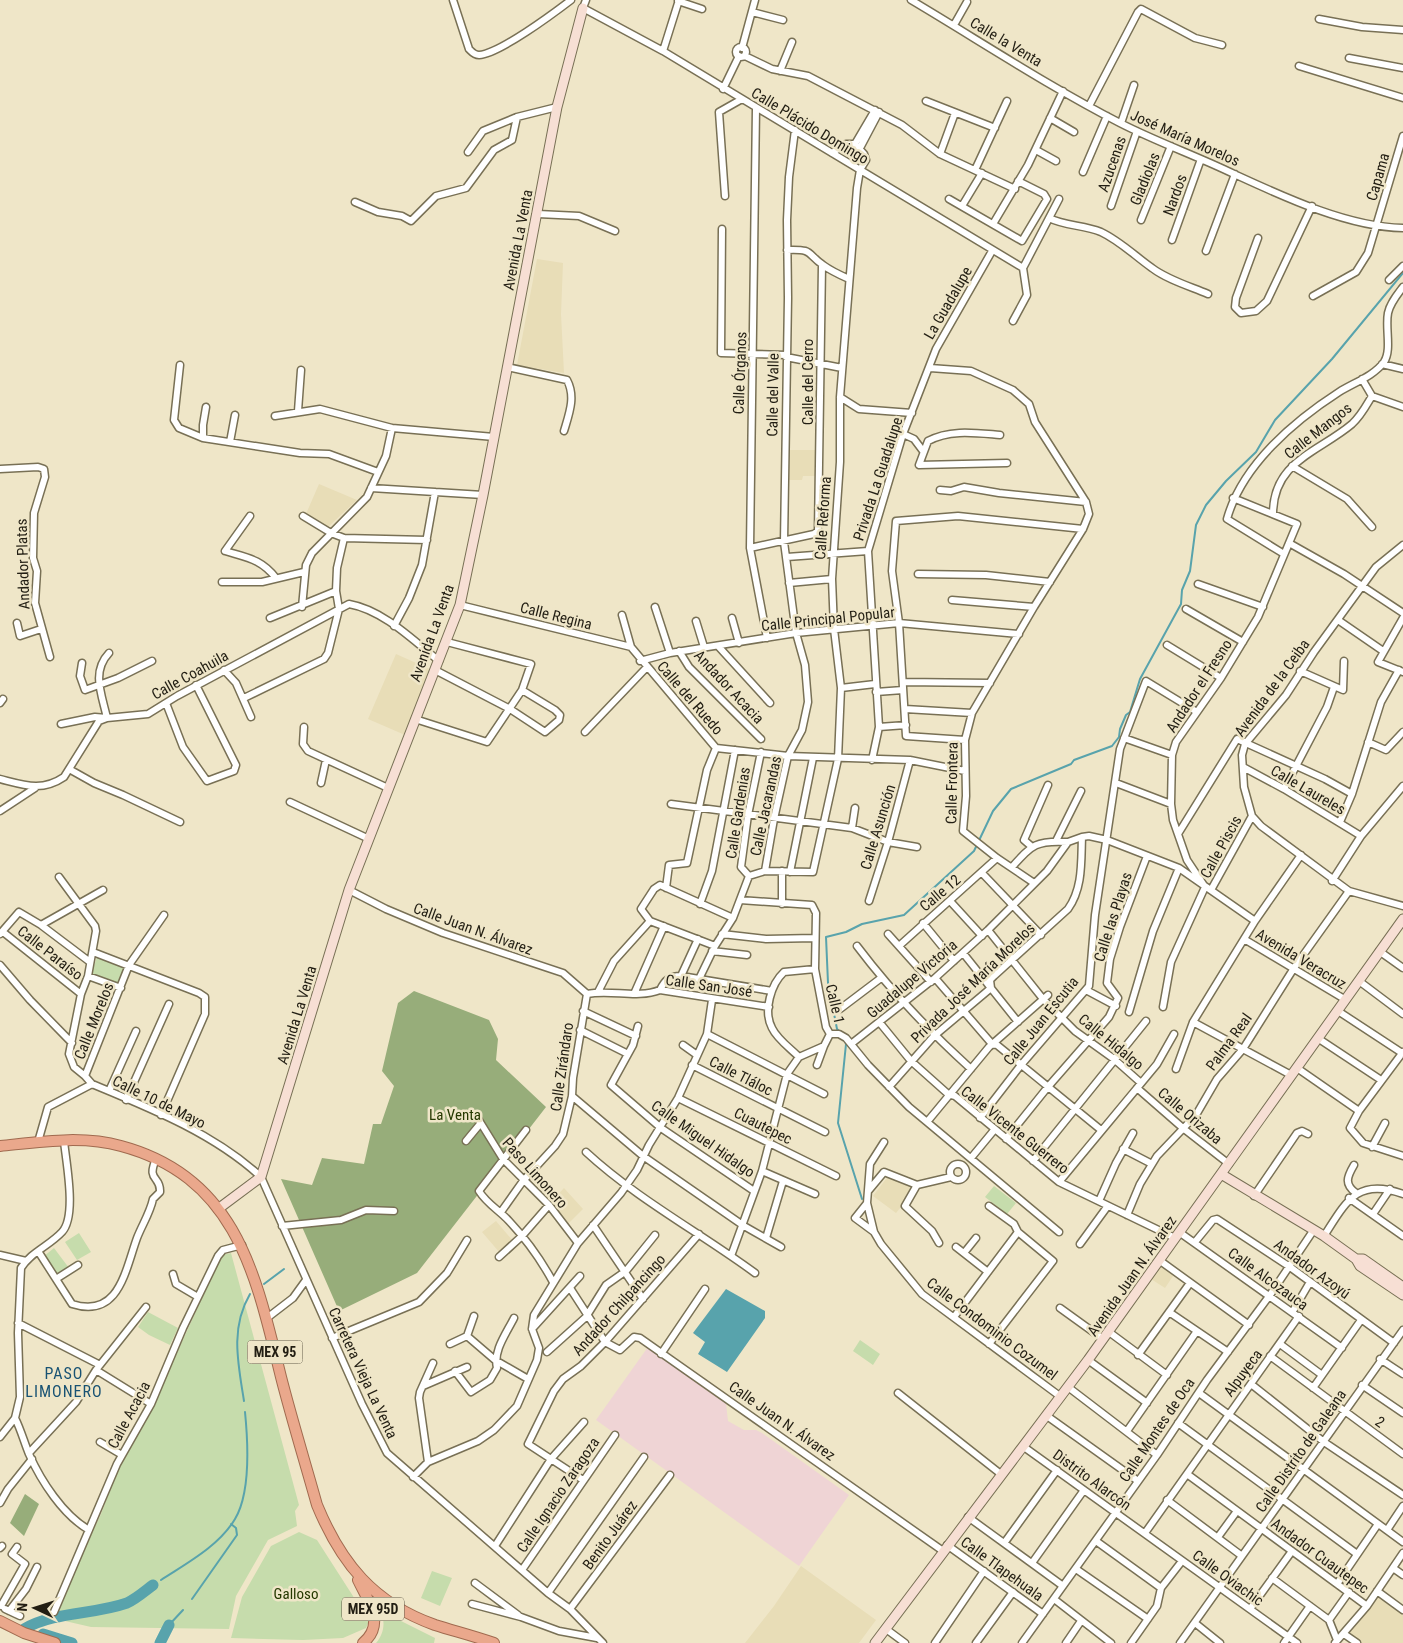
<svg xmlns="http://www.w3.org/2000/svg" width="1403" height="1643" font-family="'Roboto Condensed',sans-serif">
<rect width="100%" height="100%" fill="#efe6c8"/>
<path fill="#e8ddb7" d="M537 259 563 263 561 314 564 373 517 365Z
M789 450H816L817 476H803L802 480H788Z
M319 484 357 500 328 527 306 514Z
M396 654 432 670 405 735 368 719Z
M889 1175 912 1187 905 1197V1202L896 1213 873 1196Z
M564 1188 583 1209 567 1225 550 1203Z
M496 1221 513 1241 500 1253 482 1232Z
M1161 1264 1175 1273 1165 1288 1151 1279Z
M801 1566 876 1620 859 1643H745L774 1606Z
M1377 1593 1403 1611V1643H1359L1348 1635Z"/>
<path fill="#efd4d5" d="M648 1347 726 1404 728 1421 744 1430H756L762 1433 849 1495 799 1566 596 1420Z"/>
<path fill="#c6dcac" d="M97 957 126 969 119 984 91 975Z
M994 1186 1016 1203 1007 1214 985 1197Z
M79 1233 91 1252 77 1260 65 1242Z
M54 1248 69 1268 59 1276 43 1257Z
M231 1253 299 1505 295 1511 297 1526 268 1540 236 1596 229 1629 91 1627 52 1618 101 1514 120 1464 145 1422 222 1255Z
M148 1312 178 1328 170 1345 149 1335 138 1327Z
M860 1340 880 1354 873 1365 853 1351Z
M299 1532 317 1540 369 1621 366 1628 343 1638 303 1640 231 1638 242 1597 271 1546Z
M432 1571 452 1578 440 1606 421 1598Z
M379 1603 397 1619 435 1638 434 1643H376C387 1630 384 1617 379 1603Z"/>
<path fill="#97ad7a" d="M414 991 489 1020 498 1039 496 1060 546 1107 417 1273 339 1311 281 1179 312 1185 322 1158 364 1164 373 1124H381L394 1086 382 1071 398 1003Z
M25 1494 39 1504 24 1536 10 1523Z"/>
<path fill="#58a3ac" d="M726 1289 765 1311V1318L727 1372 698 1354 705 1342 693 1333Z"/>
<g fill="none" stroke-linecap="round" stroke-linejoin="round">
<path stroke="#58a3ac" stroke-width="2" d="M840 1032 837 1029 828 983 826 937 846 932 862 924 904 915 974 851 993 811 1011 789 1071 764 1074 760 1112 746 1119 737 1120 729 1126 715 1130 712 1140 679 1181 604 1182 590 1190 571 1196 525 1206 505 1226 481 1256 452 1275 420 1332 359 1403 273
M845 1041 846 1044 838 1123 862 1199
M264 1284 284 1269
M244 1401C238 1363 230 1328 250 1294
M161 1580C187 1563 219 1546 235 1519 251 1492 248 1442 245 1412
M192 1599 237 1535 236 1528 231 1524
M169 1625 183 1610"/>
<path stroke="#58a3ac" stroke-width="11" d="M24 1629C56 1611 93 1615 127 1603 136 1599 145 1591 153 1585
M43 1634 72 1643
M160 1643 169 1625"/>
<g stroke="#787055" stroke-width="9">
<path id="minor" d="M453 0 469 49C472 52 474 55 479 55 499 54 554 13 571 0
M586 0 583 8 663 51 1023 268
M911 0C980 41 1048 86 1120 123 1157 142 1197 156 1234 174 1284 197 1348 227 1403 228
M678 1 702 9
M752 12 783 20
M1319 19 1362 27 1403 30
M954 25 967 2
M736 52a5 5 0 1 1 10 0a5 5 0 1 1-10 0Z
M742 48 755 0
M663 51 679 0
M745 56 772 69 808 76 902 125 940 154 1015 189
M1349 58 1403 68
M1299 66 1403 98
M780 71 792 42
M723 89 739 56
M926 101 995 128
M1089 106 1138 12 1141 9 1195 38 1222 45
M756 108 750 548 767 638
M1050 118 1074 132
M1121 123 1134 85
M855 144 875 110
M860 148 879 112
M1036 150 1056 161
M468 152 483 131 517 117 557 107
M832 153 846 144H855
M940 154 955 113
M975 170 1007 101
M1083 172 1107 116
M725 196 719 112 742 99
M949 199 1022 241 1047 199 1044 194 1018 181
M355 202 378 212 402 216 411 221 436 196 466 188 494 150 512 140 517 117
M962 206 982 173
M1111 206 1137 131
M538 214 579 216 615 231
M1049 218C1065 226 1084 225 1101 232 1120 241 1135 256 1152 268 1168 280 1189 286 1208 294
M1141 220 1171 146
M993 224 1028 165 1063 91
M722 229 721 353 786 355
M1258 238 1236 298 1235 307 1241 313 1256 311 1267 301 1312 206
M1172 240 1201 159
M787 250C814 249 806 253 823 265 831 271 840 275 849 279
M1206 251 1235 174
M1389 280 1403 266
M1313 296 1356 272 1368 253 1403 136
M1013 321 1027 295 1023 268 1059 199
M786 357 842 368
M1382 364 1403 369
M180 365 174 420 179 428 203 438 300 453 329 454 378 472
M507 367 567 380C576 397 569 414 564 431
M930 368 971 371 1013 390 1029 404 1035 422 1086 502 1089 514 1083 529 1034 607 972 713 965 740 966 796 963 831 997 858 1034 883
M1362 379 1372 396 1403 407
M840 397 859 409 912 413
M298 411 301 370
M275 416 320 409 392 428 494 437
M903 434 914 439 923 451
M1000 435C976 433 950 429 928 441L919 465 1007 463
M203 438V425L206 407
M230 442 235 415
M1292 466 1347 499 1372 527
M0 469 38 467 44 469 45 477 34 513 33 558 37 571 35 603 50 657
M371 488 483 495
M940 490 951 491 964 487 999 493 1086 502
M1273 514C1273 461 1319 452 1352 424 1361 416 1366 406 1372 396
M250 516 225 551C248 558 261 559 276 578
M303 516 331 533 344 538 427 540
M1289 543 1344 574 1403 613
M1403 545 1376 567 1314 652 1286 695 1245 744 1242 755 1244 787 1252 816 1261 826 1349 891 1403 906
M750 548 814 534 818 531 822 265
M1284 554 1227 519C1242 465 1294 421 1339 392 1353 383 1374 376 1384 362 1392 350 1385 328 1388 313 1390 303 1397 295 1403 287
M787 557 868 551
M918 574 986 575 1050 582
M222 582H262L304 572
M789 583 832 579
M1198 584 1263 607
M952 600 1034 607
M460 605 631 647 716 748 788 756 910 760 965 771
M302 607 306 565 312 553 367 497 386 456 392 428
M655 607 670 653
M1186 609 1243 642
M622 615 631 647
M270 618 336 591
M732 618 739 643
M1403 618 1378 662 1403 672
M1338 620 1383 651
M696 621 704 647
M17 623 20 636 41 629
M394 626 409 598 422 565 435 492
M1167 645 1221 678
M718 646 770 703
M679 651 689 667 761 739
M640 661 670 653 796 633 899 623 1019 634
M82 663 80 676 85 690 118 678 152 661
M224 670 236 683 251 717
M435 670 510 709 545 732 559 720 560 715 555 710 522 690
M1300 671 1343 690 1344 661
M903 682 990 683
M841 688 875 684
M876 692 903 690
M244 698 324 659 328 653 339 609 336 591 337 568 344 538
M0 703 3 699
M166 703 183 747 207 781 234 771 236 765 196 685
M905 709 972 713
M415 719 487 742 522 690 531 664 447 642
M61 724 95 717 107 718C102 695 91 672 109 653
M304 727 303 744 308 751 388 788
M879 727 906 725
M585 732 647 667
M1124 738 1172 755
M965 740 906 736 899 623 892 571 896 521 958 516 1083 529
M1368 742 1386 750 1403 732
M872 760 879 727 868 551 903 434 936 349 992 251
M1243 767 1284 789 1361 836
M69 769 94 783 123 795 180 822
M0 779C24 785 42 792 64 777L99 721 107 718 148 714 177 696 349 604C383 610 413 640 439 661
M321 783 326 760
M1116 783 1171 804
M1284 789 1327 707 1334 687
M290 802 367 838
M671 804 852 828 888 842 917 847
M0 811 35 788
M1340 822 1352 794 1381 702 1399 670
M852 828 855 808
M1178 834 1237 739 1325 779 1352 794
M1056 841 1081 791
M1031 846 1024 840 1048 785
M1012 867C1032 845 1036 840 1068 842
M765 871 774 819 788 756 802 730 808 702 805 665 796 633 784 542 788 298 787 220 789 177 795 130
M790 872 813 758
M982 873 1041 935
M749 876 765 871 813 872 838 759 841 688 834 629 832 579 840 462V397L857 188 860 170 866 160 864 154 855 144
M749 876 741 867 748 815 761 752
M59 877 95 926 96 931 88 976 81 994 69 1054 74 1067 85 1076
M1332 881 1361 836 1403 786
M666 888 669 865 687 863 707 770 716 748
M349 890 386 909 443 933 563 973 587 994
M1211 890 1252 816
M740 900 812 905 816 913 815 969 826 1027 830 1034
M869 901 888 842 910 760
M950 901 982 936
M700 904 712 871 735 750
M782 904V871
M923 923 954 961
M41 925 103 890
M988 930 1043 999 1075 1031 1114 1059 1141 1083
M3 932 81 994
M0 934 19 912 41 925 90 962
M722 934 766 939 814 938
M888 934 931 982
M1244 939 1346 1000
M715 946 650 921 641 909 654 889 660 885 733 918
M857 946C891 991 929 1031 971 1069
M899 946 997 858
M712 951 747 955
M1379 951 1403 968
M93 952 199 993 205 997V1014L161 1115
M963 953 1018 1022
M0 965 30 1000 72 1043
M88 976 121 988
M681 976 698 939
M935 978 992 1044 997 1045 1101 1130
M699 979 715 946 733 918 749 876
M1359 981 1403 1014
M660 990C665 980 669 976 681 976L772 991
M1086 990 1116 1006
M598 992 614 961 650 921
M587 994C611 989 637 999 660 990L769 1007
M634 994 664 926
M1163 1007 1171 962 1205 887 1187 860 1173 820 1171 804 1172 755 1176 742 1221 678 1258 617 1297 524 1233 498
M840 1009 881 978
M583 1011 636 1036
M1338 1011 1402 1053
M1129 1012 1153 931 1179 868
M1193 1022 1291 1075
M880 1023 911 1061 948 1094 955 1096 1059 1182 1175 1238
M638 1026 633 1045 611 1085 661 1128 754 1191
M580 1030 628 1054
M707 1034 824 1094
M830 1034H839L846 1038 868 1065 909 1107 1059 1232
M1319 1039 1381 1080
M851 1044 935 978 988 930 1047 871 1068 842 1082 837 1089 836 1107 840 1179 868 1255 921
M683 1045 697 1055
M1403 1052 1359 1111 1350 1128 1363 1143 1403 1156
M799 1057C791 1049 777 1039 772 1028 763 1011 771 984 784 972L815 969
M692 1065 825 1132
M817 1065 824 1046
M1297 1068 1359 1111
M1176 1069 1193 1022 1255 921 1301 855
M92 1084 85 1076 129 965 164 915
M889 1087 934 1036 991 988 990 980 994 976 1068 909C1083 888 1081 862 1082 837
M1137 1088 1184 1129 1229 1164
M109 1091 136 1031
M572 1096 643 1156 744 1226 781 1247
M678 1098 836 1176
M126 1100 169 1004
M477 1117 503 1159 549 1205 578 1243
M980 1118 1021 1065 1089 986 1095 915 1120 749 1146 681 1197 712
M927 1122 989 1047 1048 995
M526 1130 479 1191C487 1204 499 1210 509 1221 526 1239 541 1260 553 1282
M1006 1139 1047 1088 1109 1017 1118 998 1107 983 1110 959 1120 927 1147 856
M466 1141 480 1124
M38 1142 48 1107 92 1084C150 1108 215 1134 261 1177L362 1404 387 1453 548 1593 570 1609 603 1643
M884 1142 870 1164 867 1203 874 1232 881 1244 922 1294 1061 1397
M1372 1147 1385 1123
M1123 1149 1152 1164
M586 1152C637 1199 699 1232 755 1273
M971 1158 995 1129
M1033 1161 1146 1021
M950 1172a8 8 0 1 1 16 0a8 8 0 1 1-16 0Z
M1354 1165C1347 1177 1344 1184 1356 1193
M762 1171 815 1194
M1059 1182 1157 1064 1174 1034
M917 1185 905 1206 932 1231 939 1243
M869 1190 884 1172 917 1185 951 1177
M1254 1196 1297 1133 1302 1131 1308 1134
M1349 1198 1403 1236
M1099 1201 1116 1163 1133 1133
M867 1203 855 1218 874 1232
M501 1212 523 1181 555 1146 563 1134 572 1096 573 1078 587 994
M1373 1214 1390 1189
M1127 1215 1140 1184 1157 1156 1196 1115 1217 1079 1243 1049 1294 968 1349 891
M593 1225 643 1299
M282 1226 341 1220 366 1210 394 1211
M1179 1232 1342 1348
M1324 1236C1346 1202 1357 1177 1403 1194
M766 1238 783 1181
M1195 1242 1213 1220 1217 1219 1290 1267 1394 1343
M1080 1244 1107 1207
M956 1247 988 1272
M38 1251 72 1304C119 1319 125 1271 137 1238 142 1225 150 1213 153 1199L160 1192C161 1175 146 1182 156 1159
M964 1253 976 1238
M0 1255 26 1261
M731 1256 762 1171 787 1074 799 1057 824 1046 830 1034
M499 1257 522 1236 549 1205
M1159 1260 1249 1325
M173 1274 176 1284 198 1297
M56 1279 78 1265
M570 1288 605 1342 620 1350 634 1337 640 1338 943 1551
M1060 1308 1103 1339
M1293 1311 1310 1282
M1169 1312 1228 1352
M954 1317 1018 1232
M267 1318 293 1298 306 1280
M18 1323 100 1365
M532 1329 580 1276
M1109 1332 1167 1375
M467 1336 474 1316
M332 1338 419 1302 447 1273 467 1240
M450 1344 467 1336 495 1360 528 1379
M989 1344 1053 1261 1018 1232 1014 1224 989 1206
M1280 1344 1322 1375
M547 1352 586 1317 606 1285 626 1271 655 1235
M661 1354 705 1289
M1138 1355 1190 1283
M1270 1356 1403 1454
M1380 1359 1403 1374
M1088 1360 1147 1403
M96 1370 151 1404
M455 1371 471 1392 490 1380 497 1368C493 1351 506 1334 514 1318
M1251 1384 1324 1442 1403 1495
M1362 1385 1403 1413
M423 1386 467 1367
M1068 1387 1157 1455
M1313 1388 1361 1320
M898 1393 1002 1475
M1199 1393 1403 1542
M1047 1416 1138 1481
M15 1418C21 1430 24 1442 29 1454 41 1481 63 1515 89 1530
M1178 1423 1357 1554
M1127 1431 1197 1331
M0 1437 15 1418 20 1397 18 1333 21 1268C31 1252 49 1246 62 1232 77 1216 66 1162 64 1141
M100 1442 122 1455
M1024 1447 1297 1643
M29 1453 76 1402 96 1370 146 1307
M428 1462 419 1398 420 1392 433 1363
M1187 1474 1367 1606
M413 1477 428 1462 478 1441 494 1430 517 1406 537 1360 539 1348 532 1329 534 1315 578 1243 621 1193 637 1170 649 1145 678 1098 707 1034 712 1000
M583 1480 528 1444 554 1391 563 1379 581 1366 605 1342 699 1234
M1167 1500 1242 1556
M0 1503 8 1489 32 1459
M968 1517 1063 1586
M1387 1530 1403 1506
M1145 1533 1299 1316
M1218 1537 1237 1511
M1096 1541 1161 1588
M1005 1542 1057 1470
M947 1545 1043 1614
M495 1546 551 1459 584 1422
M0 1548 2 1546
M1032 1563 1084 1490
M1393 1568 1403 1575
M1076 1569 1148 1619
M522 1570 615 1435
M1272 1578 1329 1620 1337 1640
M475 1583 518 1615
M1337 1584 1378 1524
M1377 1591 1403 1610
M548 1593 644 1457
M1054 1599 1111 1643
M472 1604 521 1617 559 1631 597 1638
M1 1606 25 1564 12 1554 17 1547
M5 1609 20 1616
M570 1609 670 1475
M1250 1609 1292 1551
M9 1611 26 1589 37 1567
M54 1612 117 1464 151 1404 183 1328 218 1256 223 1250 242 1245
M1329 1620 1349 1592
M1195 1623 1220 1643
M886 1629 905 1643
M1344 1634 1357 1643
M935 1643 984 1571
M976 1643 1013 1592
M1022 1643 1157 1455 1207 1380 1270 1295 1313 1231
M1066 1643 1081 1621
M1131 1643 1157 1606 1161 1588 1182 1561
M1180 1643 1403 1330
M1284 1643 1310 1606
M1335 1643 1367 1606 1403 1553"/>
</g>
<g stroke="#787055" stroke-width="11">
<path id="secondary" d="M1221 1174 1324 1236 1356 1259H1363L1403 1287
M218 1209 261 1177 349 890 460 605 483 495 557 107 583 8
M1356 1259 1360 1266 1403 1295
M875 1643 1088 1360 1403 919"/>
</g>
<g stroke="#a06a4f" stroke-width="12">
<path id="trunk" d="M0 1146C39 1142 82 1135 121 1146 237 1177 256 1276 281 1377 292 1420 305 1462 317 1505 341 1563 373 1603 435 1625 454 1631 474 1636 494 1643
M358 1580C368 1601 386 1624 363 1643
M0 1621 24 1633 55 1643"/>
</g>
<use href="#minor" stroke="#fff" stroke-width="6"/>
<use href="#secondary" stroke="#f7dfd4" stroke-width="9"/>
<use href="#trunk" stroke="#eaa88c" stroke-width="10"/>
</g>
<g text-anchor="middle" stroke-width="5" stroke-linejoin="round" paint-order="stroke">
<g fill="#efe6c8" stroke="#605a49" stroke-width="1">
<rect x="247.5" y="1340.5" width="55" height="23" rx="4"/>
<rect x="342" y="1597.5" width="62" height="23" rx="4"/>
</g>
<g font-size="14" font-weight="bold" fill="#221e13">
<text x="275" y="1357">MEX 95</text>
<text x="373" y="1614">MEX 95D</text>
</g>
<g font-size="15" fill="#221e13" stroke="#efe6c8">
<text transform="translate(1006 42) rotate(31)" y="5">Calle la Venta</text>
<text transform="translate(810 126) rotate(31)" y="5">Calle Plácido Domingo</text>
<text transform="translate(1185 138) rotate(24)" y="5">José María Morelos</text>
<text transform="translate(1112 164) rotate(-71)" y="5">Azucenas</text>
<text transform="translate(1378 177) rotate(-74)" y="5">Capama</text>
<text transform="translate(1145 179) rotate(-68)" y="5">Gladiolas</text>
<text transform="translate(1175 195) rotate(-70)" y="5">Nardos</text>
<text transform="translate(518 240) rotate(-79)" y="5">Avenida La Venta</text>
<text transform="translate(948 303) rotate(-60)" y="5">La Guadalupe</text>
<text transform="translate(740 373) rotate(-88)" y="5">Calle Órganos</text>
<text transform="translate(808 382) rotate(-90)" y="5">Calle del Cerro</text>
<text transform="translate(773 395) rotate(-89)" y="5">Calle del Valle</text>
<text transform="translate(1318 431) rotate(-38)" y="5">Calle Mangos</text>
<text transform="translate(878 479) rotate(-72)" y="5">Privada La Guadalupe</text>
<text transform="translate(823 518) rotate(-86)" y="5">Calle Reforma</text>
<text transform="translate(23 564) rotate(-92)" y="5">Andador Platas</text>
<text transform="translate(556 616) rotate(14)" y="5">Calle Regina</text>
<text transform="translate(828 619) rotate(-6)" y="5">Calle Principal Popular</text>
<text transform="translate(432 633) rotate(-70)" y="5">Avenida La Venta</text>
<text transform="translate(190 675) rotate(-29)" y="5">Calle Coahuila</text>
<text transform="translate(1199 686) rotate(-57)" y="5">Andador el Fresno</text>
<text transform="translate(729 687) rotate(47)" y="5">Andador Acacia</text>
<text transform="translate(1272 688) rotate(-54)" y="5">Avenida de la Ceiba</text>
<text transform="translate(690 698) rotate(49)" y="5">Calle del Ruedo</text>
<text transform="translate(952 783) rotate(-89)" y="5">Calle Frontera</text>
<text transform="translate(1308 790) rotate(30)" y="5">Calle Laureles</text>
<text transform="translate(766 806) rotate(-78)" y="5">Calle Jacarandas</text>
<text transform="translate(738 813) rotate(-81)" y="5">Calle Gardenias</text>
<text transform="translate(878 827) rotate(-73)" y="5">Calle Asunción</text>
<text transform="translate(1221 847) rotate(-61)" y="5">Calle Piscis</text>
<text transform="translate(940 893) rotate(-40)" y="5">Calle 12</text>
<text transform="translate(1113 917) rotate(-72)" y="5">Calle las Playas</text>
<text transform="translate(473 929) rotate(20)" y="5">Calle Juan N. Álvarez</text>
<text transform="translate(50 953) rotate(38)" y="5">Calle Paraíso</text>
<text transform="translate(1301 959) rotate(31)" y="5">Avenida Veracruz</text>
<text transform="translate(912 979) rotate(-40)" y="5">Guadalupe Victoria</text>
<text transform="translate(973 983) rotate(-44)" y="5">Privada José María Morelos</text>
<text transform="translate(709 986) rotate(8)" y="5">Calle San José</text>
<text transform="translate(835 1004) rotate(77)" y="5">Calle 1</text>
<text transform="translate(297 1015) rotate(-73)" y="5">Avenida La Venta</text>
<text transform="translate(94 1021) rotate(-68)" y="5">Calle Morelos</text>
<text transform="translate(1041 1021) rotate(-51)" y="5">Calle Juan Escutia</text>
<text transform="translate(1111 1042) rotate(39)" y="5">Calle Hidalgo</text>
<text transform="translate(1229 1042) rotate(-54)" y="5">Palma Real</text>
<text transform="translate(562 1067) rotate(-82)" y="5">Calle Zirándaro</text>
<text transform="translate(741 1076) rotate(27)" y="5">Calle Tláloc</text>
<text transform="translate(159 1102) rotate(26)" y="5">Calle 10 de Mayo</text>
<text transform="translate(1190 1116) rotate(40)" y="5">Calle Orizaba</text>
<text transform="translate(763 1126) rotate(27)" y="5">Cuautepec</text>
<text transform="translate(1015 1130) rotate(38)" y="5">Calle Vicente Guerrero</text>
<text transform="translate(703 1139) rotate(35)" y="5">Calle Miguel Hidalgo</text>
<text transform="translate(535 1173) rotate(48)" y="5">Paso Limonero</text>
<text transform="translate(1312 1269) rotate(36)" y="5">Andador Azoyú</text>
<text transform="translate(1132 1276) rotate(-55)" y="5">Avenida Juan N. Álvarez</text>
<text transform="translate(1268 1279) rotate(36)" y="5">Calle Alcozauca</text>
<text transform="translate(619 1305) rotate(-48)" y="5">Andador Chilpancingo</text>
<text transform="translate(992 1329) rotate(37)" y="5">Calle Condominio Cozumel</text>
<text transform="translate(363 1373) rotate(65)" y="5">Carretera Vieja La Venta</text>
<text transform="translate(1243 1373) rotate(-54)" y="5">Alpuyeca</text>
<text transform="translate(129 1415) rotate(-62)" y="5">Calle Acacia</text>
<text transform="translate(782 1421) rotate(35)" y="5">Calle Juan N. Álvarez</text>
<text transform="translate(1380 1422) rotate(35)" y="5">2</text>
<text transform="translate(1157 1430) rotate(-56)" y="5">Calle Montes de Oca</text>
<text transform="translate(1301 1451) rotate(-55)" y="5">Calle Distrito de Galeana</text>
<text transform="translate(1092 1480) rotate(36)" y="5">Distrito Alarcón</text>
<text transform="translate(558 1495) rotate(-56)" y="5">Calle Ignacio Zaragoza</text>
<text transform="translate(610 1535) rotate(-54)" y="5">Benito Juárez</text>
<text transform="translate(1320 1556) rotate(36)" y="5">Andador Cuautepec</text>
<text transform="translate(1002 1569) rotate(36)" y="5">Calle Tlapehuala</text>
<text transform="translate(1228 1578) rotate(36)" y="5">Calle Oviachic</text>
</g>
<g font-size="15" fill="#253900" stroke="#efe6c8">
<text x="455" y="1120">La Venta</text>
<text x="296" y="1599">Galloso</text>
</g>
<g font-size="16" letter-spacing="1" fill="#185273" stroke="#efe6c8">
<text x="64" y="1379">PASO<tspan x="64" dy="18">LIMONERO</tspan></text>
</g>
</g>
<g transform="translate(35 1608) rotate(274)" stroke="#efe6c8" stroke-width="4" paint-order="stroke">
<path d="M0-4L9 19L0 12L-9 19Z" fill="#221e13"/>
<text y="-8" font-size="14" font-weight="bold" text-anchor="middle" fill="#221e13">N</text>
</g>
</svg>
